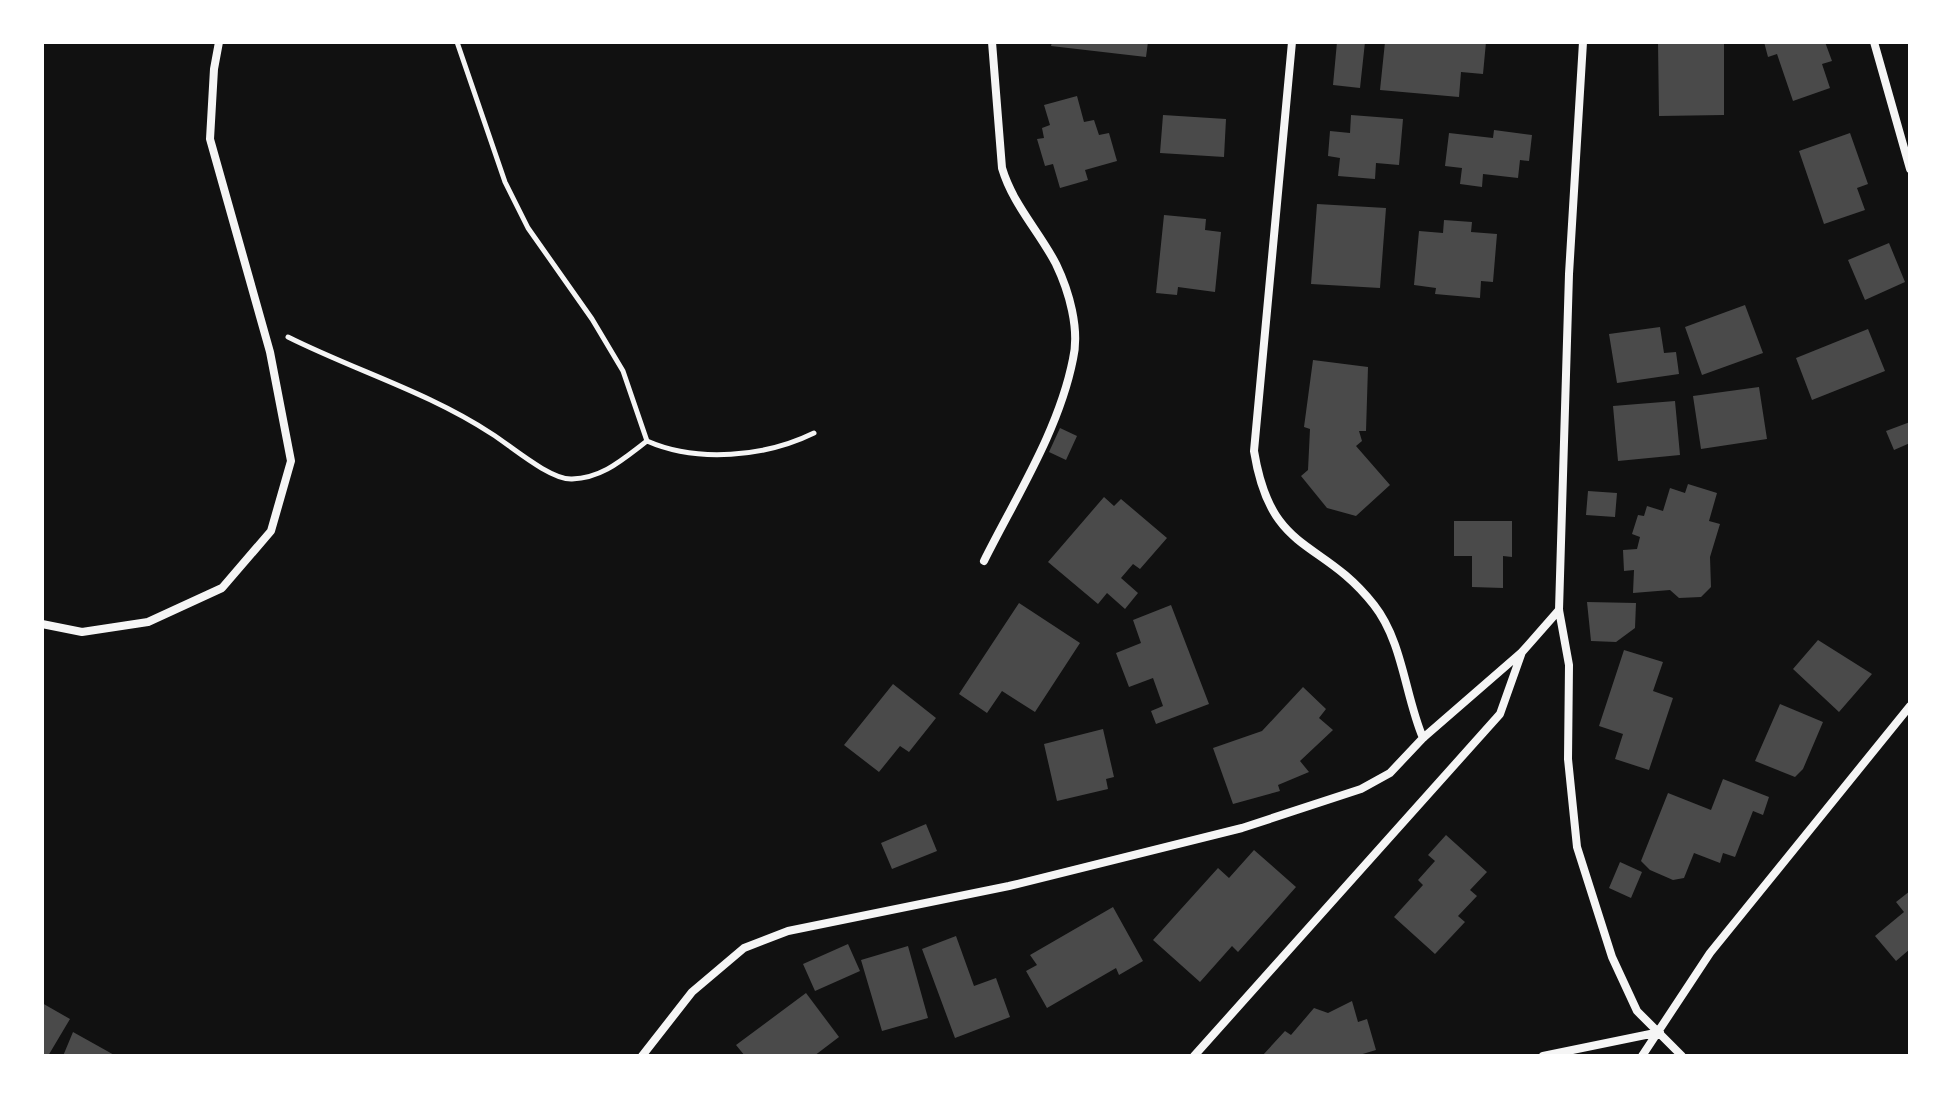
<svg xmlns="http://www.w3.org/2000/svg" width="1952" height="1098" font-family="'IBM Plex Sans',sans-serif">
<rect width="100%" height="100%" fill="#111"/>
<path fill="#4a4a4a" d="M1052 42H1148L1146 57 1051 46Z
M1337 42H1365L1360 88 1333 85Z
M1385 42H1486L1483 74 1461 72 1459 97 1380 90Z
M1658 42H1724V115L1659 116Z
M1764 42H1825L1832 61 1822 64 1830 88 1793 101 1777 54 1768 57Z
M1077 96 1084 122 1094 120 1099 135 1109 133 1117 161 1085 170 1088 180 1060 188 1053 164 1045 166 1037 139 1044 138 1042 128 1050 125 1044 105Z
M1163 115 1226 119 1224 157 1160 153Z
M1351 115 1403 119 1399 165 1376 163 1375 179 1338 176 1340 158 1328 156 1330 131 1350 133Z
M1494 130 1532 135 1529 161 1520 160 1518 178 1483 174 1482 187 1460 184 1462 168 1445 166 1449 133 1493 138Z
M1850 133 1868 184 1857 188 1865 210 1824 224 1799 151Z
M1317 204 1386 208 1380 288 1311 284Z
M1164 215 1206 219 1205 230 1221 232 1215 292 1178 287 1177 295 1156 293Z
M1444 220 1472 222 1471 232 1497 234 1493 282 1481 281 1480 298 1435 294 1436 288 1414 285 1419 231 1443 233Z
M1889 243 1905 282 1865 300 1848 260Z
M1745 305 1763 353 1702 375 1685 327Z
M1660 327 1664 353 1676 352 1679 374 1617 383 1609 334Z
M1868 329 1885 371 1812 400 1796 358Z
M1313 360 1368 367 1366 431H1359L1362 441 1356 446 1390 485 1356 516 1327 508 1301 476 1308 470 1310 429 1304 427Z
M1759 387 1767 439 1701 449 1693 396Z
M1675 401 1680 455 1618 461 1613 406Z
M1910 422V443L1894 450 1886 431Z
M1060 428 1077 436 1066 460 1049 452Z
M1688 484 1717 493 1709 521 1720 524 1710 557 1711 587 1701 597 1679 598 1670 590 1633 593 1634 570 1624 571 1623 550 1637 549 1640 537 1632 534 1638 515 1644 516 1647 506 1663 511 1670 488 1685 493Z
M1588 491 1617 493 1615 517 1586 515Z
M1104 497 1114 506 1121 499 1167 538 1140 569 1133 564 1121 578 1138 593 1125 609 1107 593 1098 604 1048 562Z
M1454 521H1512V557L1503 556V588L1472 587V556H1454Z
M1587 602 1636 603 1635 628 1616 642 1591 641Z
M1019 603 1080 643 1035 712 1002 691 987 713 959 694Z
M1171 605 1209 704 1156 724 1151 711 1163 706 1153 678 1129 687 1116 653 1141 643 1133 620Z
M1818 640 1872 674 1839 712 1793 669Z
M1624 650 1663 662 1653 691 1673 698 1649 770 1615 759 1623 734 1599 726Z
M893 684 936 718 909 752 900 746 879 772 844 745Z
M1303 687 1326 709 1319 718 1333 730 1300 761 1309 772 1278 785 1280 791 1233 804 1213 748 1262 731Z
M1780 704 1823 722 1803 769 1795 777 1755 761Z
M1103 729 1114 777 1106 779 1108 789 1057 801 1044 744Z
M1723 779 1769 797 1763 815 1753 811 1735 857 1723 853 1720 863 1694 853 1684 878 1673 880 1650 870 1641 861 1668 793 1711 810Z
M926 824 937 851 892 869 881 843Z
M1446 835 1487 872 1470 890 1477 896 1458 916 1465 922 1435 954 1394 917 1423 885 1418 880 1435 861 1428 855Z
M1254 850 1296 887 1238 952 1232 946 1200 982 1153 940 1218 868 1229 878Z
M1620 862 1642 872 1631 898 1609 888Z
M1910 891V949L1896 961 1875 936 1904 912 1896 902Z
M1113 907 1143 961 1119 975 1116 968 1047 1008 1026 971 1037 965 1030 955Z
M956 936 974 986 996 978 1010 1017 955 1038 922 949Z
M848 944 860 971 815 991 803 964Z
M908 946 928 1018 882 1031 861 960Z
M806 993 839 1037 814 1056H745L736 1045Z
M1352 1001 1358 1022 1367 1019 1376 1050 1356 1056H1262L1285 1031 1291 1035 1314 1008 1328 1013Z
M42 1003 70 1019 48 1056H42Z
M73 1032 116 1056H63Z"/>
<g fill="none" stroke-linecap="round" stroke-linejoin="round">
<path stroke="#f5f5f5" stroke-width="5" d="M457 42 505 182 528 228 592 319 623 371 647 441C697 463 765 457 814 433
M288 337C356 371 428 392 492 434 511 446 550 480 572 479 603 478 623 459 647 441"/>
<path stroke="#f5f5f5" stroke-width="8" d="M1292 42 1254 451C1271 556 1321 537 1374 605 1403 642 1405 696 1423 738
M1583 42 1569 274 1559 610 1569 665 1568 759 1577 847 1612 957 1637 1011 1682 1056
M1874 42 1910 169
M984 561C1016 497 1059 430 1073 359 1080 329 1069 291 1056 264 1039 231 1013 205 1002 168L992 42
M42 624 82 632 148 622 222 588 271 531 291 461 270 352 210 139 214 69 219 42
M642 1056 692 992 744 948 788 931 1009 886 1242 828 1361 789 1390 773 1423 738 1522 652
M1194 1056 1500 714 1522 652 1559 610
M1543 1056 1660 1032
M1642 1056 1710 953 1910 706"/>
</g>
<rect width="1952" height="1098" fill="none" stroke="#ffffff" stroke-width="88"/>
</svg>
